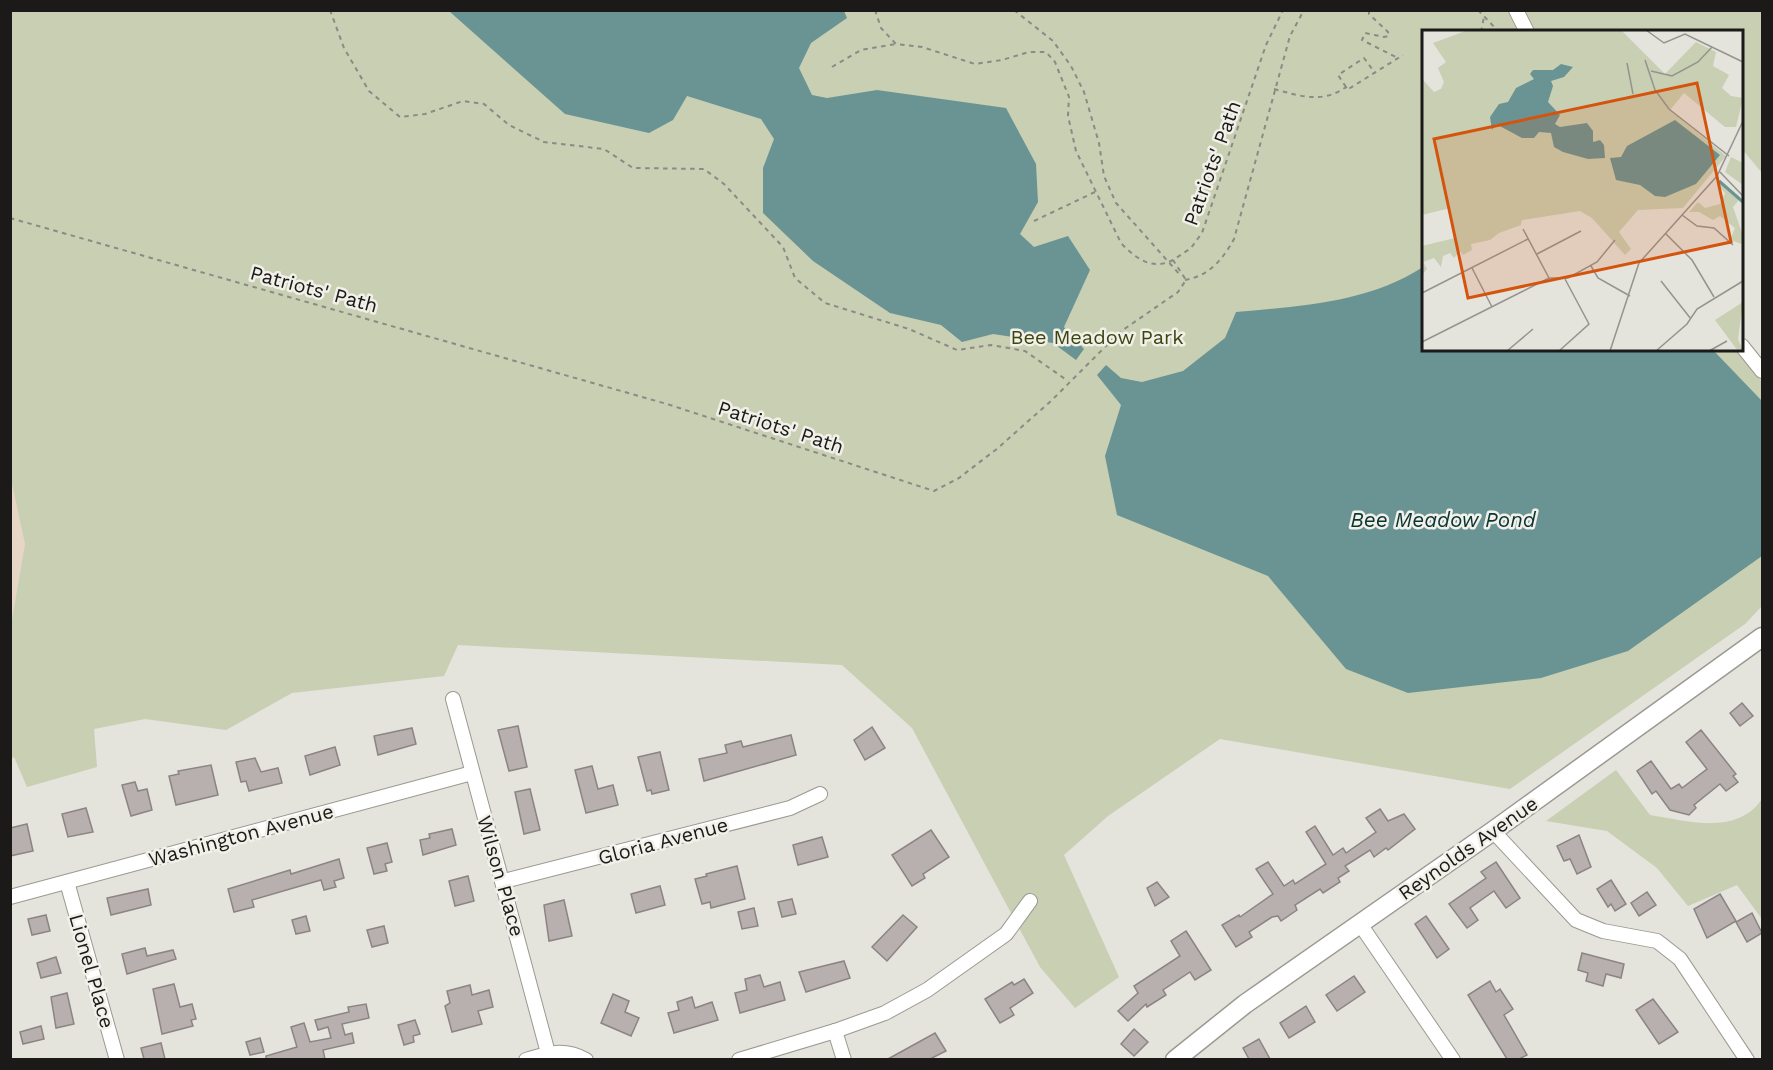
<svg xmlns="http://www.w3.org/2000/svg" width="1773" height="1070" font-family="'Work Sans',sans-serif">
	<style>
		.industrial { fill: #e7d5c5 }
		.green { fill: #c8cfb2 }
		.water { fill: #6a9393 }
		.building { fill: #b8afaf; stroke: #8c8484; stroke-width: 1.5 }
		.lines { fill: none; stroke-linecap: round; stroke-linejoin: round }
		.minor-casing { stroke: #9a9992; stroke-width: 16 }
		.tertiary-casing { stroke: #9a9992; stroke-width: 21 }
		.path { stroke: #8b8a85; stroke-width: 2; stroke-dasharray: 4.5 4.5; stroke-linecap: butt }
		.minor { stroke: #fff; stroke-width: 14 }
		.tertiary { stroke: #fff; stroke-width: 18 }
		.labels { text-anchor: middle; dominant-baseline: central; stroke-width: 5; stroke-linejoin: round; paint-order: stroke }
		.street-label { font-size: 20px; fill: #1b1a18; stroke: #f1f0e9 }
		.park-label { font-size: 20px; fill: #3d450f; stroke: #f1f0e9 }
		.water-label { font-size: 21px; font-style: italic; fill: #093434; stroke: #f1f0e9 }
		.inset-river { fill: none; stroke: #6a9393; stroke-width: 3 }
		.inset-road { fill: none; stroke: #94938e; stroke-width: 1.5 }
		.view { fill: #d4530d; fill-opacity: 0.15; stroke: #d4530d; stroke-width: 3 }
		.inset-edge { fill: none; stroke: #1b1a18; stroke-width: 3 }
	</style>
	<rect width="100%" height="100%" fill="#e4e3dc"/>
	<!-- industrial -->
	<path class="industrial" d="M11 474 25 544 11 625Z"/>
	<!-- green -->
	<g class="green">
		<path d="M11 11H1762V173L1742 149V32H1424V350H1735L1762 382V606L1745 624 1510 789 1220 739 1108 816 1064 855 1119 977 1075 1008 1040 967 912 728 842 665 458 645 444 676 292 693 226 730 145 719 94 729 97 767 27 787 14 757 11 759V625L25 544 10 474Z"/>
		<path d="M1616 770 1650 815C1687 821 1737 836 1762 799V919L1737 885 1688 906 1657 868 1607 831 1546 821Z"/>
	</g>
	<!-- water -->
	<g class="water">
		<path d="M449 11H844L847 18 811 43 799 68 812 95 827 98 877 90 1006 108 1036 164 1038 202 1020 234 1034 247 1068 236 1090 270 1064 327 1084 349 1076 360 1053 343 993 334 962 342 941 325 890 313 813 261 763 213V168L774 139 761 119 687 96 673 120 649 133 565 114Z"/>
		<path d="M1423 267 1424 350H1713L1762 401V556L1628 651 1541 678 1408 693 1346 669 1268 576 1117 515 1105 456 1121 405 1097 375 1106 365 1121 378 1142 382 1183 371 1225 338 1236 312C1301 306 1367 303 1423 267Z"/>
	</g>
	<!-- building -->
	<g class="building">
		<path d="M1742 703 1753 716 1740 726 1730 713Z"/>
		<path d="M518 726 527 767 509 771 498 730Z"/>
		<path d="M872 727 885 748 865 760 854 740Z"/>
		<path d="M412 728 416 744 378 755 374 736Z"/>
		<path d="M1701 730 1736 774 1733 776 1738 782 1726 791 1720 784 1694 805 1696 808 1689 815 1670 810 1656 791 1652 794 1637 771 1651 761 1671 789 1679 784 1682 788 1707 769 1686 742Z"/>
		<path d="M791 735 796 755 704 781 699 759 727 753 725 745 741 741 743 747Z"/>
		<path d="M335 747 340 765 310 775 305 756Z"/>
		<path d="M660 752 669 790 652 794 651 790 647 791 638 757Z"/>
		<path d="M255 758 261 772 278 768 282 783 249 791 246 781 241 782 236 762Z"/>
		<path d="M211 765 218 795 176 805 169 776 179 774 178 771Z"/>
		<path d="M592 766 598 789 613 785 618 805 586 813 575 770Z"/>
		<path d="M135 782 138 791 147 789 152 810 131 816 122 785Z"/>
		<path d="M530 789 540 830 524 834 515 792Z"/>
		<path d="M86 808 93 832 68 837 62 814Z"/>
		<path d="M1380 809 1388 821 1404 814 1415 829 1388 850 1386 848 1374 857 1370 850 1345 866 1349 871 1338 878 1340 882 1323 893 1320 889 1295 905 1297 910 1281 921 1278 916 1272 917 1249 932 1252 937 1236 947 1222 925 1239 915 1240 917 1273 894 1256 869 1268 862 1284 886 1293 880 1295 884 1326 864 1306 832 1315 826 1333 855 1343 848 1346 853 1376 832 1366 818Z"/>
		<path d="M27 824 33 851 10 856V828Z"/>
		<path d="M452 829 456 845 423 855 420 840 430 838 429 834Z"/>
		<path d="M931 830 949 857 923 874 925 878 912 886 892 855Z"/>
		<path d="M1579 835 1591 867 1577 874 1570 859 1564 861 1557 846Z"/>
		<path d="M822 837 828 857 798 865 793 845Z"/>
		<path d="M387 843 392 862 385 864 387 871 374 874 367 848Z"/>
		<path d="M339 859 344 878 334 881 336 887 324 890 321 880 252 900 254 907 234 912 228 889 290 870 291 874Z"/>
		<path d="M1496 862 1520 898 1506 908 1494 891 1470 908 1478 920 1467 928 1449 904 1486 878 1481 872Z"/>
		<path d="M737 866 745 899 711 908 710 902 702 904 695 879 707 876 706 874Z"/>
		<path d="M468 876 474 901 455 906 449 881Z"/>
		<path d="M1611 880 1626 904 1615 911 1611 904 1608 907 1597 889Z"/>
		<path d="M1157 882 1169 897 1155 906 1147 888Z"/>
		<path d="M660 886 665 905 636 913 631 894Z"/>
		<path d="M148 889 151 905 111 915 107 898Z"/>
		<path d="M1647 892 1656 905 1639 916 1631 903Z"/>
		<path d="M1720 894 1736 921 1707 938 1694 909Z"/>
		<path d="M792 899 796 914 782 917 778 902Z"/>
		<path d="M564 900 572 936 549 941 544 905Z"/>
		<path d="M754 908 758 926 742 929 738 912Z"/>
		<path d="M1752 913 1762 933 1747 942 1736 922Z"/>
		<path d="M46 915 50 931 32 935 28 919Z"/>
		<path d="M903 915 917 927 887 961 872 947Z"/>
		<path d="M306 916 310 931 296 934 292 920Z"/>
		<path d="M1426 916 1449 949 1437 958 1415 924Z"/>
		<path d="M384 926 388 943 372 947 367 930Z"/>
		<path d="M1186 931 1211 970 1195 980 1190 972 1163 990 1166 995 1147 1007 1146 1004 1128 1021 1118 1011 1138 993 1134 986 1180 956 1171 941Z"/>
		<path d="M145 948 147 956 173 950 176 959 127 974 122 954Z"/>
		<path d="M1582 953 1624 964 1621 978 1606 974 1603 986 1586 981 1588 973 1578 970Z"/>
		<path d="M56 957 61 973 41 978 37 963Z"/>
		<path d="M844 961 850 978 806 992 799 972Z"/>
		<path d="M760 975 764 987 780 982 785 1000 740 1013 735 993 747 990 745 979Z"/>
		<path d="M1354 976 1365 992 1337 1011 1326 995Z"/>
		<path d="M1024 979 1033 993 1010 1008 1014 1015 1000 1023 985 999 1012 982 1014 985Z"/>
		<path d="M1490 981 1496 992 1500 989 1513 1009 1504 1015 1527 1055 1519 1059H1507L1468 995Z"/>
		<path d="M174 984 180 1007 192 1004 196 1019 191 1020 193 1026 162 1034 153 989Z"/>
		<path d="M470 985 472 995 489 990 493 1007 478 1011 482 1024 452 1032 445 1006 450 1003 447 991Z"/>
		<path d="M67 993 74 1024 56 1028 51 997Z"/>
		<path d="M613 994 629 1001 625 1012 639 1018 631 1036 601 1023Z"/>
		<path d="M692 997 695 1008 712 1002 718 1020 674 1033 668 1013 679 1010 677 1002Z"/>
		<path d="M1653 999 1678 1032 1659 1044 1636 1010Z"/>
		<path d="M366 1004 369 1018 342 1024 345 1035 352 1033 354 1043 323 1050 325 1059H266V1056L297 1047 291 1027 304 1023 310 1042 331 1038 328 1027 318 1030 315 1020 349 1012 348 1007Z"/>
		<path d="M1306 1006 1315 1022 1289 1038 1280 1023Z"/>
		<path d="M415 1020 420 1034 413 1036 414 1042 404 1045 398 1025Z"/>
		<path d="M41 1026 44 1039 23 1044 20 1032Z"/>
		<path d="M1134 1029 1148 1042 1134 1056 1121 1044Z"/>
		<path d="M935 1033 946 1051 930 1059H888Z"/>
		<path d="M260 1038 264 1052 250 1055 246 1042Z"/>
		<path d="M1259 1039 1270 1059H1249L1243 1048Z"/>
		<path d="M161 1043 165 1059H144L141 1048Z"/>
	</g>
	<g class="lines">
		<defs>
			<g id="minor">
				<path d="M1516 10 1527 32"/>
				<path d="M1742 346 1762 371"/>
				<path d="M453 699 548 1053"/>
				<path d="M1493 831 1576 920 1603 931 1657 941 1680 959 1747 1060"/>
				<path d="M504 881 790 808 820 794"/>
				<path d="M67 882 117 1060"/>
				<path d="M10 897 472 773"/>
				<path d="M1360 924 1453 1060"/>
				<path d="M835 1031 844 1060"/>
				<path d="M526 1060C547 1053 565 1048 586 1060"/>
				<path d="M739 1060 835 1031 885 1013 927 990 1006 934 1030 901"/>
			</g>
			<path id="tertiary" d="M1175 1060 1245 1004 1493 831 1762 637"/>
		</defs>
		<!-- minor casing -->
		<use href="#minor" class="minor-casing"/>
		<!-- tertiary casing -->
		<use href="#tertiary" class="tertiary-casing"/>
		<!-- path -->
		<g class="path">
			<path d="M330 10 344 48 369 91 400 117 425 114 463 101 484 104 509 125 544 142 604 149 633 168 704 169 724 184 783 247 795 278 825 303 909 329 957 350 991 345 1025 351 1068 381"/>
			<path d="M875 10 881 28 896 44 922 47 975 64 1002 60 1029 52H1046L1055 62 1069 97 1068 116 1076 151 1121 243C1135 258 1152 271 1173 260"/>
			<path d="M1014 10 1053 41 1071 66 1084 92 1099 143 1104 176 1116 203 1181 276"/>
			<path d="M1290 10H1304"/>
			<path d="M1369 10V14L1388 32 1389 36 1384 37 1365 33 1362 40 1398 58"/>
			<path d="M1478 10 1499 32"/>
			<path d="M1481 32 1484 17"/>
			<path d="M832 67 861 50 896 44"/>
			<path d="M1346 87 1338 75 1364 58 1375 73"/>
			<path d="M1274 89C1300 96 1322 104 1346 87L1347 90 1403 55"/>
			<path d="M10 218 667 404 934 491 959 478 998 448 1052 400 1120 332 1178 292 1186 280 1173 260 1191 248 1202 233 1266 45 1283 10"/>
			<path d="M1034 221 1095 192"/>
			<path d="M1185 280C1209 276 1223 259 1234 239L1290 36 1304 10"/>
		</g>
		<!-- minor -->
		<use href="#minor" class="minor"/>
		<!-- tertiary -->
		<use href="#tertiary" class="tertiary"/>
	</g>
	<g class="labels">
		<!-- street labels -->
		<g class="street-label">
			<text transform="translate(1212 163) rotate(-70)">Patriots' Path</text>
			<text transform="translate(314 289) rotate(15)">Patriots' Path</text>
			<text transform="translate(781 427) rotate(18)">Patriots' Path</text>
			<text transform="translate(241 835) rotate(-15)">Washington Avenue</text>
			<text transform="translate(663 841) rotate(-15)">Gloria Avenue</text>
			<text transform="translate(1468 848) rotate(-35)">Reynolds Avenue</text>
			<text transform="translate(501 876) rotate(74)">Wilson Place</text>
			<text transform="translate(92 971) rotate(74)">Lionel Place</text>
		</g>
		<!-- park labels -->
		<g class="park-label">
			<text x="1097" y="337">Bee Meadow Park</text>
		</g>
		<!-- water labels -->
		<g class="water-label">
			<text x="1443" y="519">Bee Meadow Pond</text>
		</g>
	</g>
	<!-- overview -->
	<g transform="translate(1422 30)">
		<rect width="321" height="321" fill="#e4e3dc"/>
		<path d="M46 0H199L243 44 274 12 294 22 291 36 307 45 300 58 309 66 321 68 314 97H303L262 63 248 80 304 126 261 178 216 180 197 202 209 219 203 225 170 188 158 181 100 190 99 195 77 203 68 210 49 214 50 220 41 225 38 221 32 228 28 223 21 226 19 237 12 228 1 232 5 239 0 245V216L33 208 28 178 0 185V49L12 62 19 59 22 52 16 38 24 32 11 13ZM309 127 321 133V155L303 142ZM298 151 317 170 311 177 321 206 320 214 308 210 313 198 298 186 291 190 277 182H267L276 172 283 178 298 174 303 163 296 155ZM321 272 316 309 321 321H316L293 290Z" fill="#c8cfb2"/>
		<path d="M139 34 151 37 142 47 129 51 131 56 126 72 138 85 133 94 138 97 165 93 171 101V112L178 110 182 115 183 128 166 129 141 122 132 117 129 103 117 102 112 108H100L74 94 70 100 68 87 77 74 86 72 94 58 112 49 108 44 111 40H131ZM253 90 298 125 274 154 243 167 233 166 218 155 194 150 188 128 199 127 205 116Z" fill="#6a9393"/>
		<path class="inset-river" d="M297 151 321 172"/>
		<path class="inset-road" d="M224 0 242 13 263 4 321 32M223 30 233 60 247 79 307 126M205 33 211 64M229 41 250 46 276 32 290 17M298 142 321 166M260 185 275 196 292 198 311 215M101 199 127 248M243 203 270 230 292 267M115 224 159 201M169 236 176 248 208 266M50 238 70 277M239 251 269 289M0 263 106 209M0 312 127 248H146L175 232 193 210M85 321 111 299M137 321 167 294 143 249M188 321 217 233 295 146 321 91M234 321 265 294 275 279 321 251M287 321 305 311"/>
		<path class="view" d="M275 53 309 212 46 268 12 109Z"/>
		<rect width="321" height="321" class="inset-edge"/>
	</g>
	<!-- border -->
	<rect width="1773" height="1070" fill="none" stroke="#1b1a18" stroke-width="24"/>
</svg>
